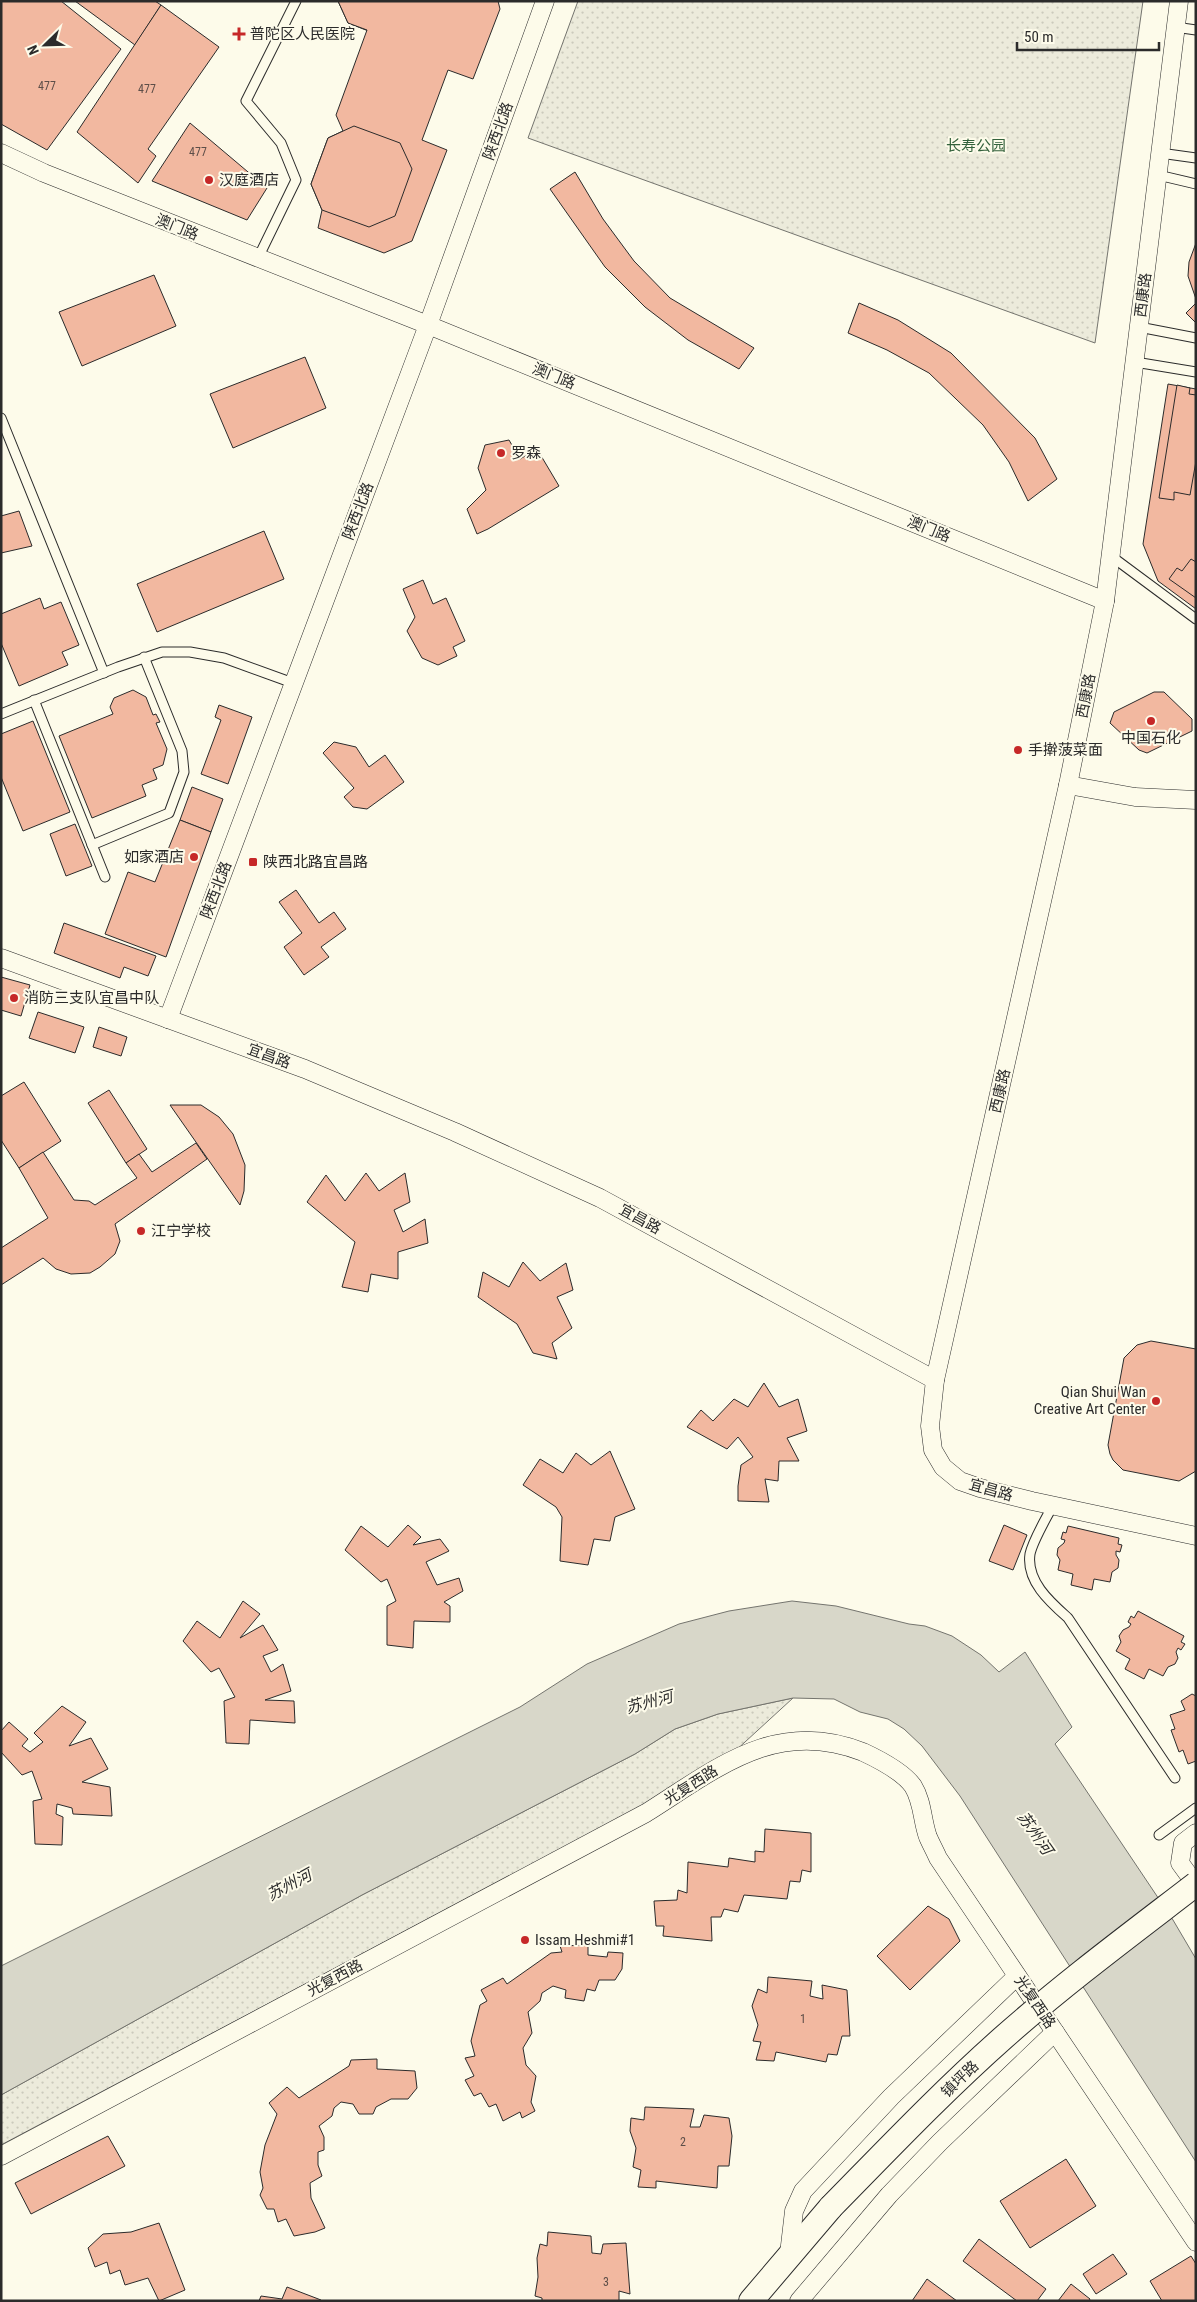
<svg xmlns="http://www.w3.org/2000/svg" width="1197" height="2302" font-family="'Roboto Condensed','Noto Sans SC',sans-serif">
	<style>
		.green { fill: url(#green-dots); stroke: #74746e }
		.water { fill: #d8d7c9; stroke: #74746e }
		.building { fill: #f2b8a0; stroke: #2b2b2b }
		.lines { fill: none; stroke-linecap: round; stroke-linejoin: round }
		.service-casing { stroke: #2b2b2b; stroke-width: 11 }
		.minor-casing { stroke: #2b2b2b; stroke-width: 19 }
		.secondary-casing { stroke: #2b2b2b; stroke-width: 26 }
		.service { stroke: #fdfbea; stroke-width: 9 }
		.minor { stroke: #fdfbea; stroke-width: 18 }
		.secondary { stroke: #fdfbea; stroke-width: 24 }
		.secondary-bridge-casing { stroke: #2b2b2b; stroke-width: 26; stroke-linecap: butt }
		.secondary-bridge { stroke: #fdfbea; stroke-width: 24 }
		.poi-dot { fill: #c62828; stroke: #fdfbea; stroke-width: 2 }
		.labels { text-anchor: middle; dominant-baseline: central; stroke-width: 4; stroke-linejoin: round; paint-order: stroke }
		.number-label { font-size: 12px; fill: #5d4e48 }
		.poi-label { font-size: 15px; fill: #2b2b2b; stroke: #fdfbea; text-anchor: start }
		.street-label { font-size: 15px; fill: #2b2b2b; stroke: #fdfbea }
		.park-label { font-size: 15px; fill: #34623c; stroke: #fdfbea }
		.water-label { font-size: 16px; font-style: italic; fill: #2b2b2b; stroke: #fdfbea }
	</style>
	<defs>
		<pattern id="green-dots" width="8" height="8" patternUnits="userSpaceOnUse" patternTransform="scale(1.25)"><rect width="8" height="8" fill="#ecebdb"/><path d="M2 2h.1M6 6h.1" fill="none" stroke="#cbcabc" stroke-width="1.8" stroke-linecap="round"/></pattern>
	</defs>
	<rect width="100%" height="100%" fill="#fdfbea"/>
	<!-- green -->
	<g class="green">
		<path d="M578 1H1143L1095 343 528 138Z"/>
		<path d="M793 1698 721 1764 1 2145V2095L362 1895 635 1754 675 1729 718 1714Z"/>
	</g>
	<!-- water -->
	<path class="water" d="M792 1601 836 1606 909 1624 925 1626 952 1636 981 1655 999 1672 1025 1652 1072 1727 1055 1744 1173 1920 1196 1959V2162L960 1796 922 1746 904 1729 888 1719 860 1712 834 1699 793 1698 718 1714 675 1729 635 1754 362 1895 1 2095V1966L520 1707 587 1664 679 1624 729 1611Z"/>
	<!-- building -->
	<g class="building">
		<path d="M1 1H61L121 49 47 150 1 124Z"/>
		<path d="M75 1H155L161 5 135 45Z"/>
		<path d="M338 1H430L420 29 394 41 348 23Z"/>
		<path d="M338 1H498L500 9 473 79 448 70 422 140 447 150 412 241 384 253 318 228 322 210 311 184 328 138 343 131 336 115 367 30 348 23Z"/>
		<path d="M161 5 219 47 148 149 156 156 138 183 77 132Z"/>
		<path d="M190 123 267 188 247 220 152 181Z"/>
		<path d="M354 126 400 143 412 169 395 216 369 227 322 210 311 184 328 138Z"/>
		<path d="M575 172 603 219 634 261 670 298 754 348 739 369 688 340 645 307 605 267 550 189Z"/>
		<path d="M1196 243V299L1188 276 1189 262Z"/>
		<path d="M154 275 176 326 82 366 59 312Z"/>
		<path d="M859 303 898 320 951 353 1035 438 1057 479 1028 501 1009 462 983 425 929 373 887 350 848 333Z"/>
		<path d="M1196 303V323L1186 313Z"/>
		<path d="M305 357 326 408 233 448 210 394Z"/>
		<path d="M1168 384 1196 389V609L1158 581 1143 544Z"/>
		<path d="M1177 385 1190 388 1189 394 1196 395V461L1190 495 1174 492V500L1159 498Z"/>
		<path d="M509 440 520 459 537 449 559 486 488 529 477 534 467 509 486 490 478 468 485 445Z"/>
		<path d="M19 511 32 546 1 553V516Z"/>
		<path d="M264 531 284 579 157 632 137 584Z"/>
		<path d="M1191 559 1196 562V598L1169 579 1177 568 1182 571Z"/>
		<path d="M423 580 433 604 446 598 465 641 453 647 457 656 438 665 422 658 407 631 415 617 403 589Z"/>
		<path d="M40 598 44 609 61 602 79 645 62 652 68 665 19 686 1 643V614Z"/>
		<path d="M133 690 146 697 153 715 156 714 160 722 156 723 167 749 163 765 153 769 157 779 142 785 146 796 92 818 59 736 113 714 110 707 114 698Z"/>
		<path d="M1154 692H1164L1192 719V731L1147 753 1139 750 1110 723 1114 712Z"/>
		<path d="M219 705 252 717 228 784 201 774 221 720 215 717Z"/>
		<path d="M33 721 70 812 23 831 1 777V734Z"/>
		<path d="M334 742 356 747 369 767 385 755 404 782 367 809 353 807 344 797 354 788 323 753Z"/>
		<path d="M192 787 223 799 211 832 180 820Z"/>
		<path d="M180 820 211 832 166 957 105 934 128 872 155 882Z"/>
		<path d="M75 824 92 866 66 876 50 834Z"/>
		<path d="M296 890 319 923 334 912 346 929 321 947 329 957 304 975 284 947 302 933 279 902Z"/>
		<path d="M64 923 156 956 148 976 124 967 120 978 54 953Z"/>
		<path d="M1 977 30 985 21 1016 1 1010Z"/>
		<path d="M38 1012 84 1027 75 1053 29 1038Z"/>
		<path d="M99 1027 127 1037 121 1056 93 1047Z"/>
		<path d="M24 1082 61 1141 19 1168 1 1140V1096Z"/>
		<path d="M109 1090 147 1149 126 1163 88 1103Z"/>
		<path d="M170 1105H201L219 1117 233 1134 245 1165 244 1191 240 1205Z"/>
		<path d="M196 1143 207 1159 115 1224 120 1241 115 1254 100 1267 90 1273 71 1274 56 1269 43 1258 1 1285V1248L48 1218 19 1168 43 1152 74 1200 89 1201 95 1205 137 1178 126 1163 139 1154 152 1172Z"/>
		<path d="M366 1173 379 1191 405 1173 410 1202 394 1210 403 1232 425 1219 428 1243 398 1252V1279L371 1274 368 1292 342 1287 355 1242 307 1202 326 1175 345 1201Z"/>
		<path d="M523 1262 540 1281 566 1263 573 1290 557 1297 572 1328 552 1343 557 1359 533 1353 517 1324 478 1297 483 1272 509 1287Z"/>
		<path d="M1151 1341 1196 1349V1471L1179 1481 1123 1470 1113 1460 1110 1454 1108 1445 1124 1358 1137 1345Z"/>
		<path d="M764 1383 779 1407 798 1399 807 1431 787 1438 799 1461H779L778 1481 765 1479 769 1502 738 1501V1486L741 1465 753 1457 738 1437 727 1449 687 1427 701 1410 713 1421 734 1399 748 1407Z"/>
		<path d="M610 1451 635 1509 615 1517 610 1541 594 1539 588 1565 560 1561 562 1517 556 1507 523 1485 540 1459 563 1473 576 1453 591 1465Z"/>
		<path d="M408 1525 421 1537 413 1545 440 1539 449 1551 426 1562 437 1585 459 1578 463 1591 444 1602 450 1606V1622L414 1621 413 1648 387 1645V1606L396 1601 387 1579 381 1582 345 1550 361 1526 388 1547Z"/>
		<path d="M1004 1525 1027 1535 1013 1570 989 1561Z"/>
		<path d="M1068 1526 1119 1538 1118 1544 1122 1545 1120 1552 1116 1551V1555L1119 1560 1118 1568 1112 1572 1110 1582 1094 1579 1092 1590 1071 1585 1073 1574 1058 1570 1060 1560 1057 1555 1058 1548 1064 1543 1065 1540 1061 1539 1063 1532 1066 1533Z"/>
		<path d="M243 1601 260 1614 240 1638 263 1625 278 1650 263 1656 271 1672 283 1664 291 1691 265 1700 294 1701 295 1723 250 1720 249 1744 226 1743 224 1701 235 1697 219 1668 211 1672 183 1641 197 1621 220 1638Z"/>
		<path d="M1138 1611 1184 1636 1181 1642 1185 1644 1181 1650 1178 1648 1176 1652 1178 1658 1175 1664 1168 1667 1163 1676 1149 1669 1144 1679 1125 1669 1130 1659 1116 1651 1121 1642 1119 1636 1123 1630 1129 1627 1131 1624 1128 1622 1131 1616 1134 1618Z"/>
		<path d="M1192 1694 1196 1696V1761L1188 1764 1183 1750 1179 1752 1171 1730 1175 1729 1170 1715 1185 1710 1181 1701Z"/>
		<path d="M62 1706 86 1722 69 1746 91 1738 108 1769 82 1782 110 1787 112 1816 73 1814 72 1808 57 1804 56 1814 63 1817 62 1845 35 1844 33 1801 42 1799 32 1771 22 1775 1 1752V1731L9 1722 28 1739 22 1746 30 1752 43 1742 34 1733Z"/>
		<path d="M765 1829 811 1833V1872L802 1870 800 1882 790 1881 787 1899 744 1895 738 1912 724 1909 721 1917H711L712 1941 663 1936 664 1926H656L654 1901 677 1900 678 1890 687 1893 688 1862 728 1867 729 1858 755 1862V1851L764 1852Z"/>
		<path d="M928 1906 949 1919 960 1941 910 1990 877 1956Z"/>
		<path d="M588 1945V1955L607 1957 608 1952 623 1953 622 1969 615 1980H599L595 1991 587 1989 584 2001 565 1998 566 1990 553 1986 542 1993 540 2001 528 2012 532 2033 523 2048 526 2065 536 2076 531 2102 535 2111 522 2118 520 2112 503 2121 496 2104 489 2107 481 2093 474 2096 465 2080 474 2076 465 2058 475 2056 471 2041 480 2005 487 2001 481 1990 503 1978 507 1984 551 1953 562 1952 560 1946Z"/>
		<path d="M768 1977 812 1981 810 1996 823 1999 822 1985 847 1990 850 2036H842L837 2055 828 2054 826 2062 776 2052 774 2061 756 2060 761 2042 753 2041 758 2025 752 2006 758 1989 767 1993Z"/>
		<path d="M377 2059V2069L415 2071 417 2088 408 2099H391L376 2107 373 2114H359L353 2104 341 2102 334 2108 332 2116 319 2126 324 2137V2150L318 2152V2165L322 2176 310 2183 311 2198 325 2228 315 2232 294 2236 286 2219 278 2222 274 2209H267L260 2195 263 2188 260 2172 265 2145 277 2114 269 2103 287 2087 299 2098 349 2066 351 2060Z"/>
		<path d="M645 2107 694 2109 690 2127H700L704 2115 729 2118 732 2136 729 2166H718L717 2188 656 2181V2188L638 2187 641 2170 633 2167 636 2148 630 2131 631 2118 644 2120Z"/>
		<path d="M108 2136 125 2166 31 2214 15 2183Z"/>
		<path d="M1066 2159 1096 2206 1030 2248 1000 2201Z"/>
		<path d="M159 2223 185 2290 159 2301 148 2278 125 2285 120 2270 110 2274 107 2262 95 2267 88 2248 103 2234 131 2232Z"/>
		<path d="M548 2232 591 2236 592 2253 601 2254 603 2244 626 2243 630 2294 619 2291V2301H542V2298L535 2296 538 2277 537 2258 540 2244 547 2246Z"/>
		<path d="M979 2239 1046 2289 1037 2301H1017L963 2261Z"/>
		<path d="M1113 2254 1127 2274 1096 2294 1083 2274Z"/>
		<path d="M1191 2256 1196 2264V2301H1162L1150 2281Z"/>
		<path d="M927 2279 957 2301H912Z"/>
		<path d="M1071 2284 1090 2299 1089 2301H1058Z"/>
		<path d="M287 2287 321 2300 322 2301H259L261 2296 282 2299Z"/>
	</g>
	<g class="lines">
		<defs>
			<g id="service">
				<path d="M1175 27 1196 30"/>
				<path d="M1160 153 1196 158"/>
				<path d="M1158 175 1196 184"/>
				<path d="M258 258 296 180 281 143 246 101 296 1"/>
				<path d="M1139 327 1196 338"/>
				<path d="M1135 362 1196 372"/>
				<path d="M1 418 104 673"/>
				<path d="M1111 556 1196 619"/>
				<path d="M34 700 105 877"/>
				<path d="M1 714 118 667 162 652H190L224 658 293 683"/>
				<path d="M92 845 169 813 184 772 182 751 144 657"/>
				<path d="M1053 1505C1046 1519 1033 1540 1030 1554 1026 1581 1050 1602 1068 1618L1175 1778"/>
				<path d="M1159 1835 1196 1808"/>
			</g>
			<g id="minor">
				<path d="M1179 1 1105 601 1068 785 935 1380 930 1426 933 1450 943 1467 960 1481 980 1488 1032 1501 1196 1536"/>
				<path d="M1 153 44 173 428 325 1105 601"/>
				<path d="M1068 785 1135 797 1196 800"/>
				<path d="M1 958 305 1069 455 1132 600 1198 935 1380"/>
				<path d="M168 1019 428 325 545 1"/>
				<path d="M1196 1833 1183 1843 1180 1863 1196 1885"/>
				<path d="M1 2156 646 1813C716 1769 776 1717 863 1752 878 1759 903 1772 913 1786 923 1802 922 1821 928 1837 931 1844 935 1851 938 1858L1196 2242"/>
				<path d="M789 2254 794 2211 803 2191 891 2097 1017 1976"/>
				<path d="M799 2301 889 2195 940 2142 1055 2032"/>
			</g>
			<path id="secondary" d="M751 2301 831 2207"/>
		</defs>
		<!-- service casing -->
		<use href="#service" class="service-casing"/>
		<!-- minor casing -->
		<use href="#minor" class="minor-casing"/>
		<!-- secondary casing -->
		<use href="#secondary" class="secondary-casing"/>
		<!-- service -->
		<use href="#service" class="service"/>
		<!-- minor -->
		<use href="#minor" class="minor"/>
		<!-- secondary -->
		<use href="#secondary" class="secondary"/>
		<defs>
			<path id="secondary-bridge" d="M831 2207C887 2150 943 2091 1004 2037 1065 1983 1131 1934 1196 1884"/>
		</defs>
		<!-- secondary-bridge casing -->
		<use href="#secondary-bridge" class="secondary-bridge-casing"/>
		<!-- secondary-bridge -->
		<use href="#secondary-bridge" class="secondary-bridge"/>
	</g>
	<!-- markers -->
	<g class="poi-dot">
		<path d="M236.5 26.5h5v5h5v5h-5v5h-5v-5h-5v-5h5z"/>
		<circle cx="209" cy="180" r="5"/>
		<circle cx="501" cy="453" r="5"/>
		<circle cx="1151" cy="721" r="5"/>
		<circle cx="1018" cy="750" r="5"/>
		<circle cx="194" cy="857" r="5"/>
		<rect x="248" y="857" width="10" height="10" rx="2.5"/>
		<circle cx="14" cy="998" r="5"/>
		<circle cx="141" cy="1231" r="5"/>
		<circle cx="1156" cy="1401" r="5"/>
		<circle cx="525" cy="1940" r="5"/>
	</g>
	<g class="labels">
		<!-- number labels -->
		<g class="number-label">
			<text x="47" y="86">477</text>
			<text x="147" y="89">477</text>
			<text x="198" y="152">477</text>
			<text x="803" y="2019">1</text>
			<text x="683" y="2142">2</text>
			<text x="606" y="2282">3</text>
		</g>
		<!-- poi labels -->
		<g class="poi-label">
			<text x="250" y="34">普陀区人民医院</text>
			<text x="219" y="180">汉庭酒店</text>
			<text x="511" y="453">罗森</text>
			<text x="1151" y="738" text-anchor="middle">中国石化</text>
			<text x="1028" y="750">手擀菠菜面</text>
			<text x="184" y="857" text-anchor="end">如家酒店</text>
			<text x="263" y="862">陕西北路宜昌路</text>
			<text x="24" y="998">消防三支队宜昌中队</text>
			<text x="151" y="1231">江宁学校</text>
			<text x="1146" y="1392" text-anchor="end">Qian Shui Wan<tspan x="1146" dy="17">Creative Art Center</tspan></text>
			<text x="535" y="1940">Issam Heshmi#1</text>
		</g>
		<!-- street labels -->
		<g class="street-label">
			<text transform="translate(498 131) rotate(-70)">陕西北路</text>
			<text transform="translate(177 227) rotate(22)">澳门路</text>
			<text transform="translate(1143 295) rotate(-83)">西康路</text>
			<text transform="translate(554 376) rotate(22)">澳门路</text>
			<text transform="translate(358 511) rotate(-69)">陕西北路</text>
			<text transform="translate(929 529) rotate(22)">澳门路</text>
			<text transform="translate(1086 696) rotate(-79)">西康路</text>
			<text transform="translate(216 890) rotate(-69)">陕西北路</text>
			<text transform="translate(269 1056) rotate(20)">宜昌路</text>
			<text transform="translate(1000 1091) rotate(-77)">西康路</text>
			<text transform="translate(640 1219) rotate(29)">宜昌路</text>
			<text transform="translate(991 1490) rotate(16)">宜昌路</text>
			<text transform="translate(691 1785) rotate(-32)">光复西路</text>
			<text transform="translate(335 1978) rotate(-28)">光复西路</text>
			<text transform="translate(1035 2002) rotate(56)">光复西路</text>
			<text transform="translate(960 2079) rotate(-44)">镇坪路</text>
		</g>
		<!-- park labels -->
		<g class="park-label">
			<text x="976" y="146">长寿公园</text>
		</g>
		<!-- water labels -->
		<g class="water-label">
			<text transform="translate(649 1702) rotate(-15)">苏州河</text>
			<text transform="translate(1035 1833) rotate(55)">苏州河</text>
			<text transform="translate(289 1885) rotate(-28)">苏州河</text>
		</g>
	</g>
	<!-- border -->
	<rect width="1197" height="2302" fill="none" stroke="#2b2b2b" stroke-width="5"/>
	<!-- north arrow -->
	<g transform="translate(45 45) rotate(247)" stroke="#fdfbea" stroke-width="4" paint-order="stroke">
	<path d="M0-4L9 19L0 12L-9 19Z" fill="#2b2b2b"/>
	<text y="-8" font-size="14" font-weight="bold" text-anchor="middle" fill="#2b2b2b">N</text>
	</g>
	<!-- scale -->
	<path d="M1017 42v8h142v-8" fill="none" stroke="#2b2b2b" stroke-width="2.5"/>
	<text x="1024" y="42" font-size="15" fill="#2b2b2b" stroke="#fdfbea" stroke-width="4" paint-order="stroke">50 m</text>
</svg>
